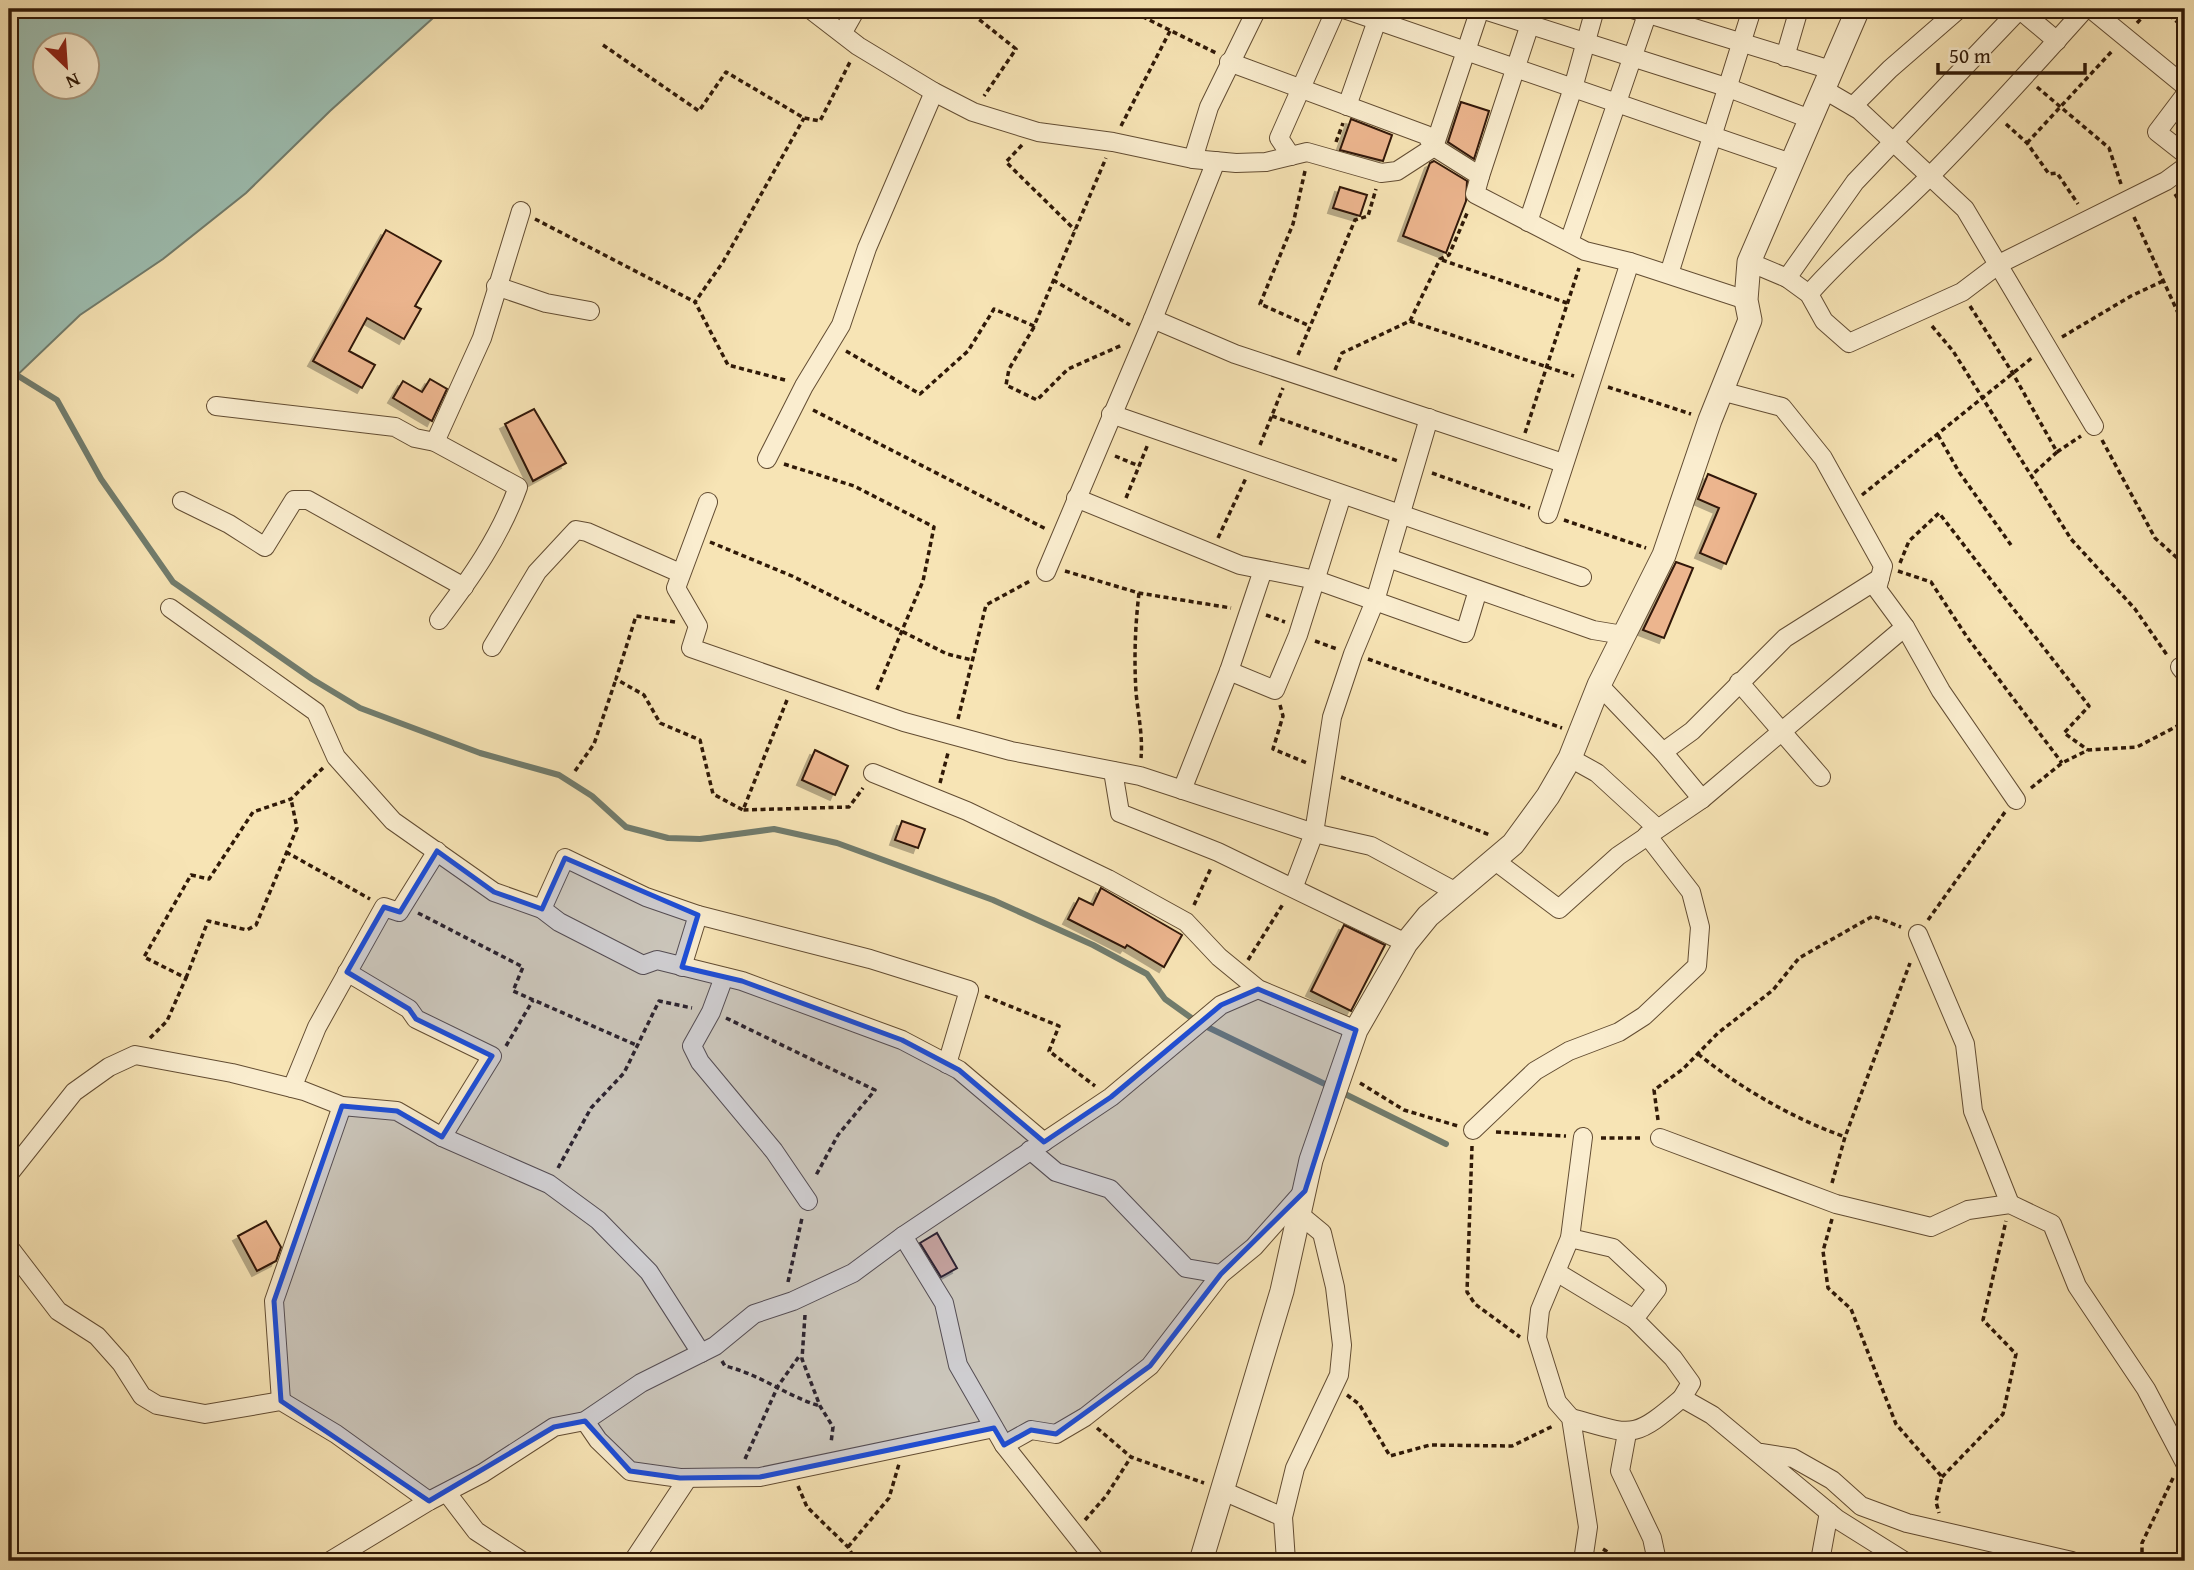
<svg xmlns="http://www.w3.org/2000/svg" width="2194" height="1570" font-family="'Gentium Book Plus',serif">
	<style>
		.water { fill: #9dbeb1; stroke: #717c6d; stroke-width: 2; fill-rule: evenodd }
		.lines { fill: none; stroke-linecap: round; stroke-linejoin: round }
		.stream { stroke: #717c6d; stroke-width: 6 }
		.building { fill: #ecb58e; stroke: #301907; stroke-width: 2; filter: url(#shadow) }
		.minor-casing { stroke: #624c32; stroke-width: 20 }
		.tertiary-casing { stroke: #624c32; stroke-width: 25 }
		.path { stroke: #301907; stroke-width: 3.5; stroke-dasharray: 5 3.5; stroke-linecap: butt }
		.minor { stroke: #faedcf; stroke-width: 18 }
		.tertiary { stroke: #faedcf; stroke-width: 23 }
		.marked { fill: #1d4ed8; fill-opacity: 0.2; stroke: #1d4ed8; stroke-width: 5; stroke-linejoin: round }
	</style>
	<defs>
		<filter id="shadow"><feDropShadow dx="-5" dy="5" stdDeviation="0" flood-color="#0004"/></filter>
	</defs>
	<rect width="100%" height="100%" fill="#f7e4b5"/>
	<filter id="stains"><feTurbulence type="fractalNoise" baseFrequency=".00286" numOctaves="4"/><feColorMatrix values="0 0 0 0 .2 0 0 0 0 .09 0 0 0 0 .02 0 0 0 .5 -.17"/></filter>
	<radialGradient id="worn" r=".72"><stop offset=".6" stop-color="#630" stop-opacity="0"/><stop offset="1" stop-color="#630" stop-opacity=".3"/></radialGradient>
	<!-- water -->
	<path class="water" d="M9 9H443L330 111 246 193 163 259 80 315 9 383ZM46 46H88V88H46Z"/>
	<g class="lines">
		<!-- stream -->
		<g class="stream">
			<path d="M15 374 57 400 101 479 173 582 312 679 360 708 480 753 559 775 592 796 626 827 668 838 700 839 774 829 837 843 993 900 1093 945 1147 974 1165 999 1197 1022 1331 1087"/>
			<path d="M1341 1092 1446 1144"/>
		</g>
	</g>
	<!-- building -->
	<g class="building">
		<path d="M1461 102 1489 111 1474 159 1448 142Z"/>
		<path d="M1351 119 1392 135 1383 161 1340 150Z"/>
		<path d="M1434 161 1467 181 1466 201 1446 253 1403 236 1430 163Z"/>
		<path d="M1340 187 1367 195 1360 216 1333 208Z"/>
		<path d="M386 230 441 261 415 306 421 309 404 339 367 318 349 351 375 365 362 388 313 361Z"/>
		<path d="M430 379 447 389 432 421 393 398 403 381 422 392Z"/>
		<path d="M534 409 566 463 533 481 505 424Z"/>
		<path d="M1708 474 1756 494 1726 564 1700 553 1719 508 1698 499Z"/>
		<path d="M1676 562 1693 568 1664 638 1643 630Z"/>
		<path d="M815 750 848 766 835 795 802 780Z"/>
		<path d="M902 821 925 829 918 848 895 840Z"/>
		<path d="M1101 888 1182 935 1164 967 1127 945 1125 948 1068 919 1079 898 1093 905Z"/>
		<path d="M1344 925 1385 945 1351 1011 1311 991Z"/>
		<path d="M266 1221 281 1247 276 1261 257 1271 238 1236Z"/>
		<path d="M937 1233 957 1268 941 1277 920 1243Z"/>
	</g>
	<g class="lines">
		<defs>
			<g id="minor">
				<path d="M810 9 858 46 934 92 973 112 1038 132 1113 142 1193 159 1236 163 1266 162 1307 152 1381 173 1397 171 1434 147 1480 9"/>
				<path d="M1344 9 1791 163"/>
				<path d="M1481 9 1726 87 1810 119"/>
				<path d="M1632 9 1831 70"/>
				<path d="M2019 9 2057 41"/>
				<path d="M2091 9 2185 86"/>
				<path d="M843 32 856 9"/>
				<path d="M1785 57 1799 9"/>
				<path d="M1229 62 1426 135 1434 147 1480 176 1475 194 1585 251 1630 262 1746 300"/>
				<path d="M1823 89 1859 110 1965 209 2094 426"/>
				<path d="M2185 95 2157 132 2185 154"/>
				<path d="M1347 106 1381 9"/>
				<path d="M1853 106 1890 69 1959 9"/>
				<path d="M1291 156 1279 138 1336 9"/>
				<path d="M1193 159 1209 107 1257 9"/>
				<path d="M1480 176 1535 9"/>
				<path d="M1528 222 1573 88 1595 9"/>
				<path d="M1569 242 1649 9"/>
				<path d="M1749 262 1787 278 1809 294 1824 321 1849 343 1962 292 1999 264 2166 181 2185 167"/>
				<path d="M1669 274 1752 9"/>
				<path d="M1787 278 1855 182 2020 9"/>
				<path d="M496 286 546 303 590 311"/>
				<path d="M1809 294C1846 251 1891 216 1932 174 1984 121 2035 65 2085 9"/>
				<path d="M1153 319 1235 354 1563 463"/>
				<path d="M1721 391 1782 407 1823 458 1883 566 1877 589 1905 627 1941 691 2016 800"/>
				<path d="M216 406 395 427 415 438 435 442 518 487C500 537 471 578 439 620"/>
				<path d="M1111 414 1582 577"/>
				<path d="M435 442 482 338 521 211"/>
				<path d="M767 459 804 386 841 325 867 248 934 92"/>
				<path d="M1076 498 1240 565 1316 580 1465 633 1478 590"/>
				<path d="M182 501 229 524 265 547 294 500H308L464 587"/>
				<path d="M708 502 676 588 698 626 691 648 904 722 1011 751 1140 776 1314 833 1371 846 1458 893"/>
				<path d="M1548 514 1630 262"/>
				<path d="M1388 558 1593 630 1623 635"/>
				<path d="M1046 572 1153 319 1216 161"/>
				<path d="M170 608 316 712 336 757 393 821 494 892 542 909 559 922 643 965 657 960 742 981 902 1040 959 1070 1044 1142"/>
				<path d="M492 647 537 572 576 530 587 532 680 573"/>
				<path d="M2180 667 2185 673"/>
				<path d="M1229 671 1275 690 1298 635 1342 495"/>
				<path d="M1739 682 1821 777"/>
				<path d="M1599 685 1663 752 1702 799"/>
				<path d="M1663 752 1692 731 1785 638 1880 578"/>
				<path d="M1570 758 1597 773 1657 828"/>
				<path d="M1113 771 1120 813 1218 852 1406 943"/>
				<path d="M873 773 967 811 1108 879 1186 922 1219 957 1258 989 1356 1030"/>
				<path d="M1182 790 1229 671 1263 570"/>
				<path d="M1494 860 1559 909 1618 856 1702 799 1905 627"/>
				<path d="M1294 886 1314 833 1332 717 1353 654 1375 601 1429 418"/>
				<path d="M542 909 565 858 646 897 698 915 870 959 969 990 947 1064"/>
				<path d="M1918 934 1965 1044 1973 1111 2010 1204"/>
				<path d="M682 967 698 915"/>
				<path d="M347 972 409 1009 416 1019 492 1056 442 1137"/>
				<path d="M724 977 711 1012 692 1046 700 1062 774 1151 808 1201"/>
				<path d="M292 1088 317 1027 384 907 399 912 437 851"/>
				<path d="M1473 1130 1535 1071 1569 1051 1619 1032 1644 1016 1697 966 1700 927 1691 892 1647 835"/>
				<path d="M1660 1138 1836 1204 1931 1227 1968 1210 2010 1204 2052 1224 2077 1286 2146 1389 2185 1463"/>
				<path d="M1030 1150 1056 1172 1110 1189 1186 1268 1221 1274 1254 1247 1302 1193"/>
				<path d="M9 1174 74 1092 109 1067 135 1055 232 1073 304 1091 342 1106 397 1111 442 1137 549 1184 598 1220 649 1272 701 1353"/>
				<path d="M903 1236 944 1303 958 1365 1004 1445 1096 1561"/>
				<path d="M1570 1238 1613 1248 1657 1289 1634 1319 1673 1358 1691 1383 1682 1398"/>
				<path d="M9 1247 58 1311 97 1336 121 1363 142 1396 157 1405 205 1414 281 1401 336 1434 429 1501"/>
				<path d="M1558 1273 1634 1319"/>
				<path d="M281 1401 274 1301 342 1106"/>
				<path d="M1571 1418C1633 1435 1632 1441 1682 1398L1712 1415 1837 1519 1904 1561"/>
				<path d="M585 1421 598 1440 630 1471 680 1478 760 1477 994 1428"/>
				<path d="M1627 1433 1620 1471 1652 1538 1657 1561"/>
				<path d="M1004 1445 1031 1430 1056 1434 1085 1417 1150 1366 1221 1274"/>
				<path d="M1761 1453 1793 1458 1832 1480 1861 1506 1907 1523 2072 1561"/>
				<path d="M1223 1491 1283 1517"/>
				<path d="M447 1493 476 1531 522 1561"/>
				<path d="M330 1561 429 1501 483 1473 554 1427 585 1421 641 1383 715 1346 754 1314 793 1301 853 1273 903 1236 1111 1097 1221 1005 1258 989"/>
				<path d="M633 1561 688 1478"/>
				<path d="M1286 1561 1283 1517 1295 1468 1339 1375 1342 1345 1335 1287 1322 1233 1299 1214"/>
				<path d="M1583 1561 1588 1527 1571 1418 1557 1402 1537 1338 1540 1310 1570 1238 1583 1137"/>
				<path d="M1820 1561 1829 1512"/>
			</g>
			<path id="tertiary" d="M1201 1561 1282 1291 1311 1160 1356 1030 1406 943 1428 916 1513 844 1548 796 1570 758 1599 685 1664 555 1710 420 1750 320 1746 300 1749 262 1858 9"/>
		</defs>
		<!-- minor casing -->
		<use href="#minor" class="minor-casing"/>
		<!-- tertiary casing -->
		<use href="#tertiary" class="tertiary-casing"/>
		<!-- path -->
		<g class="path">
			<path d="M966 9 1016 49 984 96"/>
			<path d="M1127 9 1216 53"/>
			<path d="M2163 9 2185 29"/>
			<path d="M2137 23 2150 9"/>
			<path d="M603 45 699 111 726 72 804 118 820 121 850 62"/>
			<path d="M2037 87 2109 148 2121 184"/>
			<path d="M2006 124 2027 143 2049 174 2057 173 2078 204"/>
			<path d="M1121 126 1170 31"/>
			<path d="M1336 142 1343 123"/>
			<path d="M2027 143 2113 50"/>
			<path d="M1022 145 1006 162 1075 230"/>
			<path d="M1305 171 1293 224 1260 304 1310 326"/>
			<path d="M2175 194 2185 209"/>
			<path d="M2134 217 2185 328"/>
			<path d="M535 219 695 302"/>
			<path d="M1442 260 1567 303"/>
			<path d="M1053 280 1130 325"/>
			<path d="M1970 306 2012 372 2057 452 2033 474"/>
			<path d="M1410 321 1574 376"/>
			<path d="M1932 326 1953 351 2071 539 2135 609 2167 655"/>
			<path d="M1034 327 1009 369 1006 385 1037 400 1068 369 1122 345"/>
			<path d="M2062 337 2131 296 2163 281"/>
			<path d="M846 351 920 394 968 351 994 309 1034 326 1106 158"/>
			<path d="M1298 355 1355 220 1368 216 1376 189"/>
			<path d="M1335 370 1342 353 1410 321 1440 259 1449 255 1468 211"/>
			<path d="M785 380 728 365 695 302 723 262 804 118"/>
			<path d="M1608 387 1691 414"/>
			<path d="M813 410 1046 529"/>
			<path d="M1272 416 1398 461"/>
			<path d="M1525 433 1579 268"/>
			<path d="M1938 435 1959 472 2011 545"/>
			<path d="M2102 440 2155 538 2185 565"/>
			<path d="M1260 445 1283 388"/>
			<path d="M2057 452 2081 436"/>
			<path d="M1115 456 1139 466"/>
			<path d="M784 464 854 486 934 527 923 581 876 692"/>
			<path d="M1432 473 1530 508"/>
			<path d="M1862 495 2033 357"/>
			<path d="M1126 498 1148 444"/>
			<path d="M1564 520 1646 548"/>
			<path d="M1218 538 1246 478"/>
			<path d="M710 542 792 576 947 654 972 660"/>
			<path d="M1900 563 1909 541 1939 513 2089 706 2064 733 2088 750"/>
			<path d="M1065 571 1139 593 1231 608"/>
			<path d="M1898 571 1931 582 1967 637 2062 763"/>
			<path d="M1139 593C1135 627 1134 659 1136 692 1138 715 1143 735 1141 758"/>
			<path d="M1266 615 1285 622"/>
			<path d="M675 622 636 616 616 679 644 695 660 723 700 740 713 794 743 810"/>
			<path d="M1315 641 1337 649"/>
			<path d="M1368 659 1562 728"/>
			<path d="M787 700 743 810 849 807 863 788"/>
			<path d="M1280 705 1283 716 1273 749 1307 763"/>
			<path d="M958 719 986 605 1030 581"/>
			<path d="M575 771 594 744 616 679"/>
			<path d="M1341 777 1490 835"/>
			<path d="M940 783 948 753"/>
			<path d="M2031 788 2062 763 2088 750 2137 747 2185 722"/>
			<path d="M286 852 370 899"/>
			<path d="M1194 905 1211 868"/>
			<path d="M418 913 523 967 513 991 636 1045"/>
			<path d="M1928 920 2005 812"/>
			<path d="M1248 960 1283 904"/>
			<path d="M186 978 208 921 247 930 256 925 297 828 291 799"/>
			<path d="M985 996 1059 1026 1049 1051 1095 1086"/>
			<path d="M726 1018 875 1090 838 1135 815 1177"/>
			<path d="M150 1038 167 1021 186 978 144 957 191 875 209 879 253 812 291 799 323 768"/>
			<path d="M506 1046 533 1000"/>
			<path d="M1698 1054C1742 1089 1792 1118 1845 1137"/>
			<path d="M1360 1083 1404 1110 1458 1126"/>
			<path d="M1658 1120 1654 1090 1683 1069 1718 1033 1773 990 1799 958 1873 916 1901 927"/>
			<path d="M1496 1132 1566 1136"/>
			<path d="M1601 1138H1643"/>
			<path d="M1472 1146 1467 1292 1475 1304 1520 1337"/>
			<path d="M558 1168 591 1108 624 1073 659 1001 692 1008"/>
			<path d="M1832 1183 1845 1137 1910 963"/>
			<path d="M1832 1219 1823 1251 1828 1288 1851 1309 1896 1424 1942 1477 1936 1502 1939 1513"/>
			<path d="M788 1282 802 1218"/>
			<path d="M805 1315 802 1359 820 1406 833 1427 831 1443"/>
			<path d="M722 1361 725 1366C760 1374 786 1396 820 1406"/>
			<path d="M1347 1395 1359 1404 1390 1456 1430 1445 1512 1446 1553 1426"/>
			<path d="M1097 1428 1131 1457 1204 1483"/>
			<path d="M745 1459 778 1386 800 1355"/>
			<path d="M1942 1477 2003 1414 2016 1354 1983 1320 2006 1221"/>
			<path d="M798 1486 807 1507 848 1547 856 1561"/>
			<path d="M1085 1520 1106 1496 1131 1457"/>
			<path d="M848 1547 889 1498 899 1464"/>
			<path d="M1603 1549 1622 1561"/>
			<path d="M2142 1561V1543L2174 1476"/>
		</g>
		<!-- minor -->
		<use href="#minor" class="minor"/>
		<!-- tertiary -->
		<use href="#tertiary" class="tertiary"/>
	</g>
	<!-- marked area -->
	<path class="marked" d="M437 851 494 892 542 909 565 858 698 915 682 967 742 981 902 1040 959 1070 1044 1142 1111 1097 1221 1005 1258 989 1356 1030 1305 1191 1221 1274 1150 1366 1056 1434 1031 1430 1004 1445 994 1428 760 1477 680 1478 630 1471 585 1421 554 1427 429 1501 281 1401 274 1301 342 1106 397 1111 442 1137 492 1056 416 1019 409 1009 347 972 384 907 400 912Z"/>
	<!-- margin -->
	<rect width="2194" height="1570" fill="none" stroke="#f7e4b5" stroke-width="35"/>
	<rect x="10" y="10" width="2173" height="1549" fill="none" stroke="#301907" stroke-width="3.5"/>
	<rect x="18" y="18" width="2159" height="1535" fill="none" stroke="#301907" stroke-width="2"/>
	<!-- north arrow -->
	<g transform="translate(66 66) rotate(155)"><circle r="33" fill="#faedcf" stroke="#a9987f" stroke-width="2"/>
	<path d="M0-5L12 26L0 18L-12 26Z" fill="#8f2418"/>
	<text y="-10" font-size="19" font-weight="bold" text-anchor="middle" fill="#301907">N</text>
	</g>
	<!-- scale -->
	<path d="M1938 63v10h147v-10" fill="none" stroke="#301907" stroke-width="3.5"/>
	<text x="1949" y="63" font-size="21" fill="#301907" stroke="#faedcf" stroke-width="5" paint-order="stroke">50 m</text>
	<rect width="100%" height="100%" filter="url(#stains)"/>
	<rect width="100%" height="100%" fill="url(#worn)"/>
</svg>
